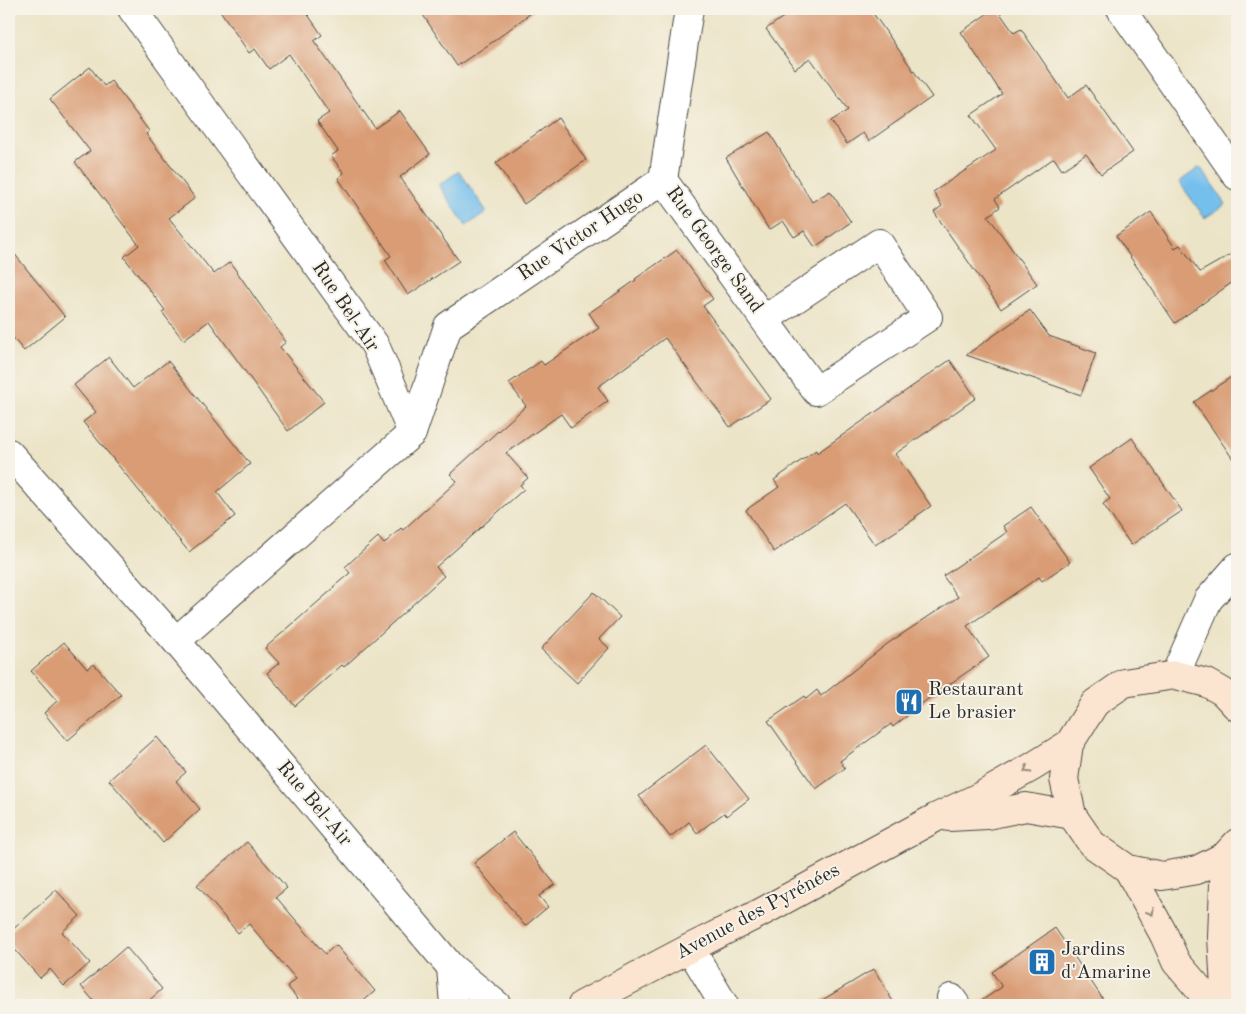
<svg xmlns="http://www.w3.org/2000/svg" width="1246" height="1014" font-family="'Old Standard TT',serif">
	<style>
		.water { fill: #74bfed; stroke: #50758c }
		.building { fill: #d99c74 }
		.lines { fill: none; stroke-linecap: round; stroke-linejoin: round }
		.street-casing { stroke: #484742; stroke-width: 30 }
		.secondary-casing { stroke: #484742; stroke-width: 30 }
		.street { stroke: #fff; stroke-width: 28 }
		.secondary { stroke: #fce5d0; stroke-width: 28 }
		.oneway { stroke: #94887e }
		.labels { text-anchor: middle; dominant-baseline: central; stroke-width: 4; stroke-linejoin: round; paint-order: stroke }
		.street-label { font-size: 20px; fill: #2b2b2b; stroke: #f7f3e8 }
		.poi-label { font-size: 20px; fill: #2b2b2b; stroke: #f7f3e8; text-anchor: start }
	</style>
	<rect width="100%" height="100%" fill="#f7f3e8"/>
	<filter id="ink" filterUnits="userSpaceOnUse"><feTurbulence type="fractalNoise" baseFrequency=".02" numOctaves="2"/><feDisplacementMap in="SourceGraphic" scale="10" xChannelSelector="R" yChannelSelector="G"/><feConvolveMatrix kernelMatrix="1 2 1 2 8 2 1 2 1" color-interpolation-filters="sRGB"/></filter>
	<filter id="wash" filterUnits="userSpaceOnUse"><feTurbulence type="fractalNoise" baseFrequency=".0096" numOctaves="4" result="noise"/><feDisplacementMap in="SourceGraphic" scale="20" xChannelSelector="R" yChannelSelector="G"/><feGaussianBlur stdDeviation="1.12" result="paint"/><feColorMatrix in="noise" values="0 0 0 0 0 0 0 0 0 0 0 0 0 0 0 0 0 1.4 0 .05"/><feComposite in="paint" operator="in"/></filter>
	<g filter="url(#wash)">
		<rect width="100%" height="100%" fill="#ece4c7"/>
		<!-- water -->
		<g class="water">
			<path d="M1200 167 1226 204 1205 218 1179 182Z"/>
			<path d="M459 171 487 212 466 226 439 185Z"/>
		</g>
		<g id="blocks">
			<!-- building -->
			<g class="building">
				<path d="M219 9H304L322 35 314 41 375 128 400 111 430 154 400 177 459 261 408 295 385 260 391 256 338 178 344 173 331 156 338 151 317 121 329 113 289 54 269 69 255 49 249 53Z"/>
				<path d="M419 9H536L494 41 457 66Z"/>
				<path d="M795 9H870L932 97 869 141 863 133 847 144 831 121 848 110 810 58 795 69 766 29Z"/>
				<path d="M994 9H997L1014 33 1021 29 1068 98 1086 85 1133 152 1101 174 1086 154 1062 170 1054 158 995 199 1000 207 988 216 1037 284 1001 309 934 212 942 206 933 192 996 150 971 115 1002 94 961 32Z"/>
				<path d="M90 67 104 86 111 81 149 131 146 134 195 198 169 218 214 274 230 262 286 342 280 347 324 402 288 431 209 321 183 340 162 312 165 310 124 257 139 245 75 162 90 151 50 99Z"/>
				<path d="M558 118 586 160 524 204 496 163Z"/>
				<path d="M769 132 812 202 830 191 851 222 815 247 804 231 794 237 783 221 769 230 726 158Z"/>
				<path d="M1151 212 1175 248 1180 245 1200 272 1237 251V279L1175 323 1116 236Z"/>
				<path d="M9 247 65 317 24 351 9 333Z"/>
				<path d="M677 250 713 299 703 306 771 399 730 427 665 338 598 387 608 401 571 428 561 414 506 453 528 478 520 485 524 489 436 567 444 576 344 667 342 665 295 706 267 673 279 663 265 648 334 588 333 587 350 573 345 567 378 537 384 544 401 528 403 530 457 481 450 474 526 406 509 383 541 361 544 365 599 328 589 313 636 280 635 279Z"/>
				<path d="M1030 310 1049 336 1096 353 1081 395 966 355Z"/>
				<path d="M109 357 133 388 168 361 250 464 217 492 235 516 189 552 83 422 96 412 74 385Z"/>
				<path d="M950 360 976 398 895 454 931 506 915 517 916 518 875 545 845 503 774 552 746 510 779 487 774 480 816 450 817 453Z"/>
				<path d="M1237 373V465L1194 402Z"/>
				<path d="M1132 438 1182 511 1131 545 1103 504 1110 499 1089 468Z"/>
				<path d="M1031 507 1070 562 1042 581 1039 577 967 626 989 657 929 698 893 727 891 724 840 761 845 768 816 789 768 721 804 696 806 699 817 690 821 696 887 644 958 597 943 576 1007 532 1003 526Z"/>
				<path d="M594 592 620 617 599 639 609 648 577 683 541 649Z"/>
				<path d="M64 642 87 669 94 664 121 695 67 741 44 713 57 701 31 671Z"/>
				<path d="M157 737 186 772 176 781 200 809 163 843 109 780Z"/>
				<path d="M706 745 749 799 727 816 724 813 697 833 689 822 670 837 639 796Z"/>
				<path d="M513 832 555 884 539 896 548 907 525 926 474 863Z"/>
				<path d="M247 842 287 888 276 897 325 954 336 945 375 991 359 1005H303L287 986 296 979 249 924 238 933 197 885Z"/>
				<path d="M56 890 80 916 62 932 90 963 64 986 50 969 40 978 9 943V933Z"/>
				<path d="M1055 928 1107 1005H975L1002 987 992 972Z"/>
				<path d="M126 947 162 989 144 1005H97L81 986Z"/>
				<path d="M874 969 895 1005H814Z"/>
			</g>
		</g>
	</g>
	<g filter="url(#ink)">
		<use href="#blocks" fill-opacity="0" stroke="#484742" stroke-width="1"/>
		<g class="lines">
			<defs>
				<g id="street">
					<path d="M132 9 375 345 412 433 176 641"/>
					<path d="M1121 9 1237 176"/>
					<path d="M663 180 816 391 928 317 879 243 765 319"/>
					<path d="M412 433 448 326 663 180 689 9"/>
					<path d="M9 453 176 641 451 967 497 1005"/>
					<path d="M1175 675 1208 600 1237 567"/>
					<path d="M690 948 724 1005"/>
					<path d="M451 967 454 1005"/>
					<path d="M951 998 956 1005"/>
				</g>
				<g id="secondary">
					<path d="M1237 707 1223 692 1207 683 1175 675 1124 683 1095 703 1069 744 1064 779 1072 815 1092 844 1128 869 1162 876 1197 870 1225 856 1237 843"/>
					<path d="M949 817 987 815 1026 807 1072 815"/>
					<path d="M1225 856 1222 937 1226 1005"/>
					<path d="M1128 869 1164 935 1176 962 1213 1005"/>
					<path d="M582 1005 690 948 760 913 935 818 981 796 1032 767 1069 744"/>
				</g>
			</defs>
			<!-- street casing -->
			<use href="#street" class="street-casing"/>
			<!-- secondary casing -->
			<use href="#secondary" class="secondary-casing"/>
			<!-- street -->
			<use href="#street" class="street"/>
			<!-- secondary -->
			<use href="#secondary" class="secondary"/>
		</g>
		<!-- one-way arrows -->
		<defs><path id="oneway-chevron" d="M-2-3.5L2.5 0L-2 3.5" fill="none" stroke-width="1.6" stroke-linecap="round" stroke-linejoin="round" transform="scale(1.25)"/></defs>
		<g class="oneway">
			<use href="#oneway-chevron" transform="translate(1027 770) rotate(150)"/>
			<use href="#oneway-chevron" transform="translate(1151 912) rotate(61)"/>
		</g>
	</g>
	<!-- icons -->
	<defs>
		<symbol id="restaurant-square" viewBox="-11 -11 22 22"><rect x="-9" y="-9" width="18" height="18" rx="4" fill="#1f6fb2" stroke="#f7f3e8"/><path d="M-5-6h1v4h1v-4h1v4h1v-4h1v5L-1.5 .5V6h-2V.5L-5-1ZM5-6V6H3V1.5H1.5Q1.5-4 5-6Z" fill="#fff"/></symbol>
		<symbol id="building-square" viewBox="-11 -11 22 22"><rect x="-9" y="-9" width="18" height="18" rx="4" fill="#1f6fb2" stroke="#f7f3e8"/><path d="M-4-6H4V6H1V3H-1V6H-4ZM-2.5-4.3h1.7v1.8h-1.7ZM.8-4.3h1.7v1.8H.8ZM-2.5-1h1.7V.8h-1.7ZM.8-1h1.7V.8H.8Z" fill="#fff"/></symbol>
	</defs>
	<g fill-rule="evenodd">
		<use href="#restaurant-square" x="893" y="686" width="32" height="32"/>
		<use href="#building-square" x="1026" y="946" width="32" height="32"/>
	</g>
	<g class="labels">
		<!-- street labels -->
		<g class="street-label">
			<text transform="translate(581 236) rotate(-34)">Rue Victor Hugo</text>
			<text transform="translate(714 250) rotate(54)">Rue George Sand</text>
			<text transform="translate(345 307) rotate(56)">Rue Bel-Air</text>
			<text transform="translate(314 804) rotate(50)">Rue Bel-Air</text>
			<text transform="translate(758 912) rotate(-28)">Avenue des Pyrénées</text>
		</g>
		<!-- poi labels -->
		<g class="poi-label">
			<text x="928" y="690">Restaurant<tspan x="928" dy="23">Le brasier</tspan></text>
			<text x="1061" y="950">Jardins<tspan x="1061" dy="23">d'Amarine</tspan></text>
		</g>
	</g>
	<!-- margin -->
	<rect width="1246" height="1014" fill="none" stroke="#f7f3e8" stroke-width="30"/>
</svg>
